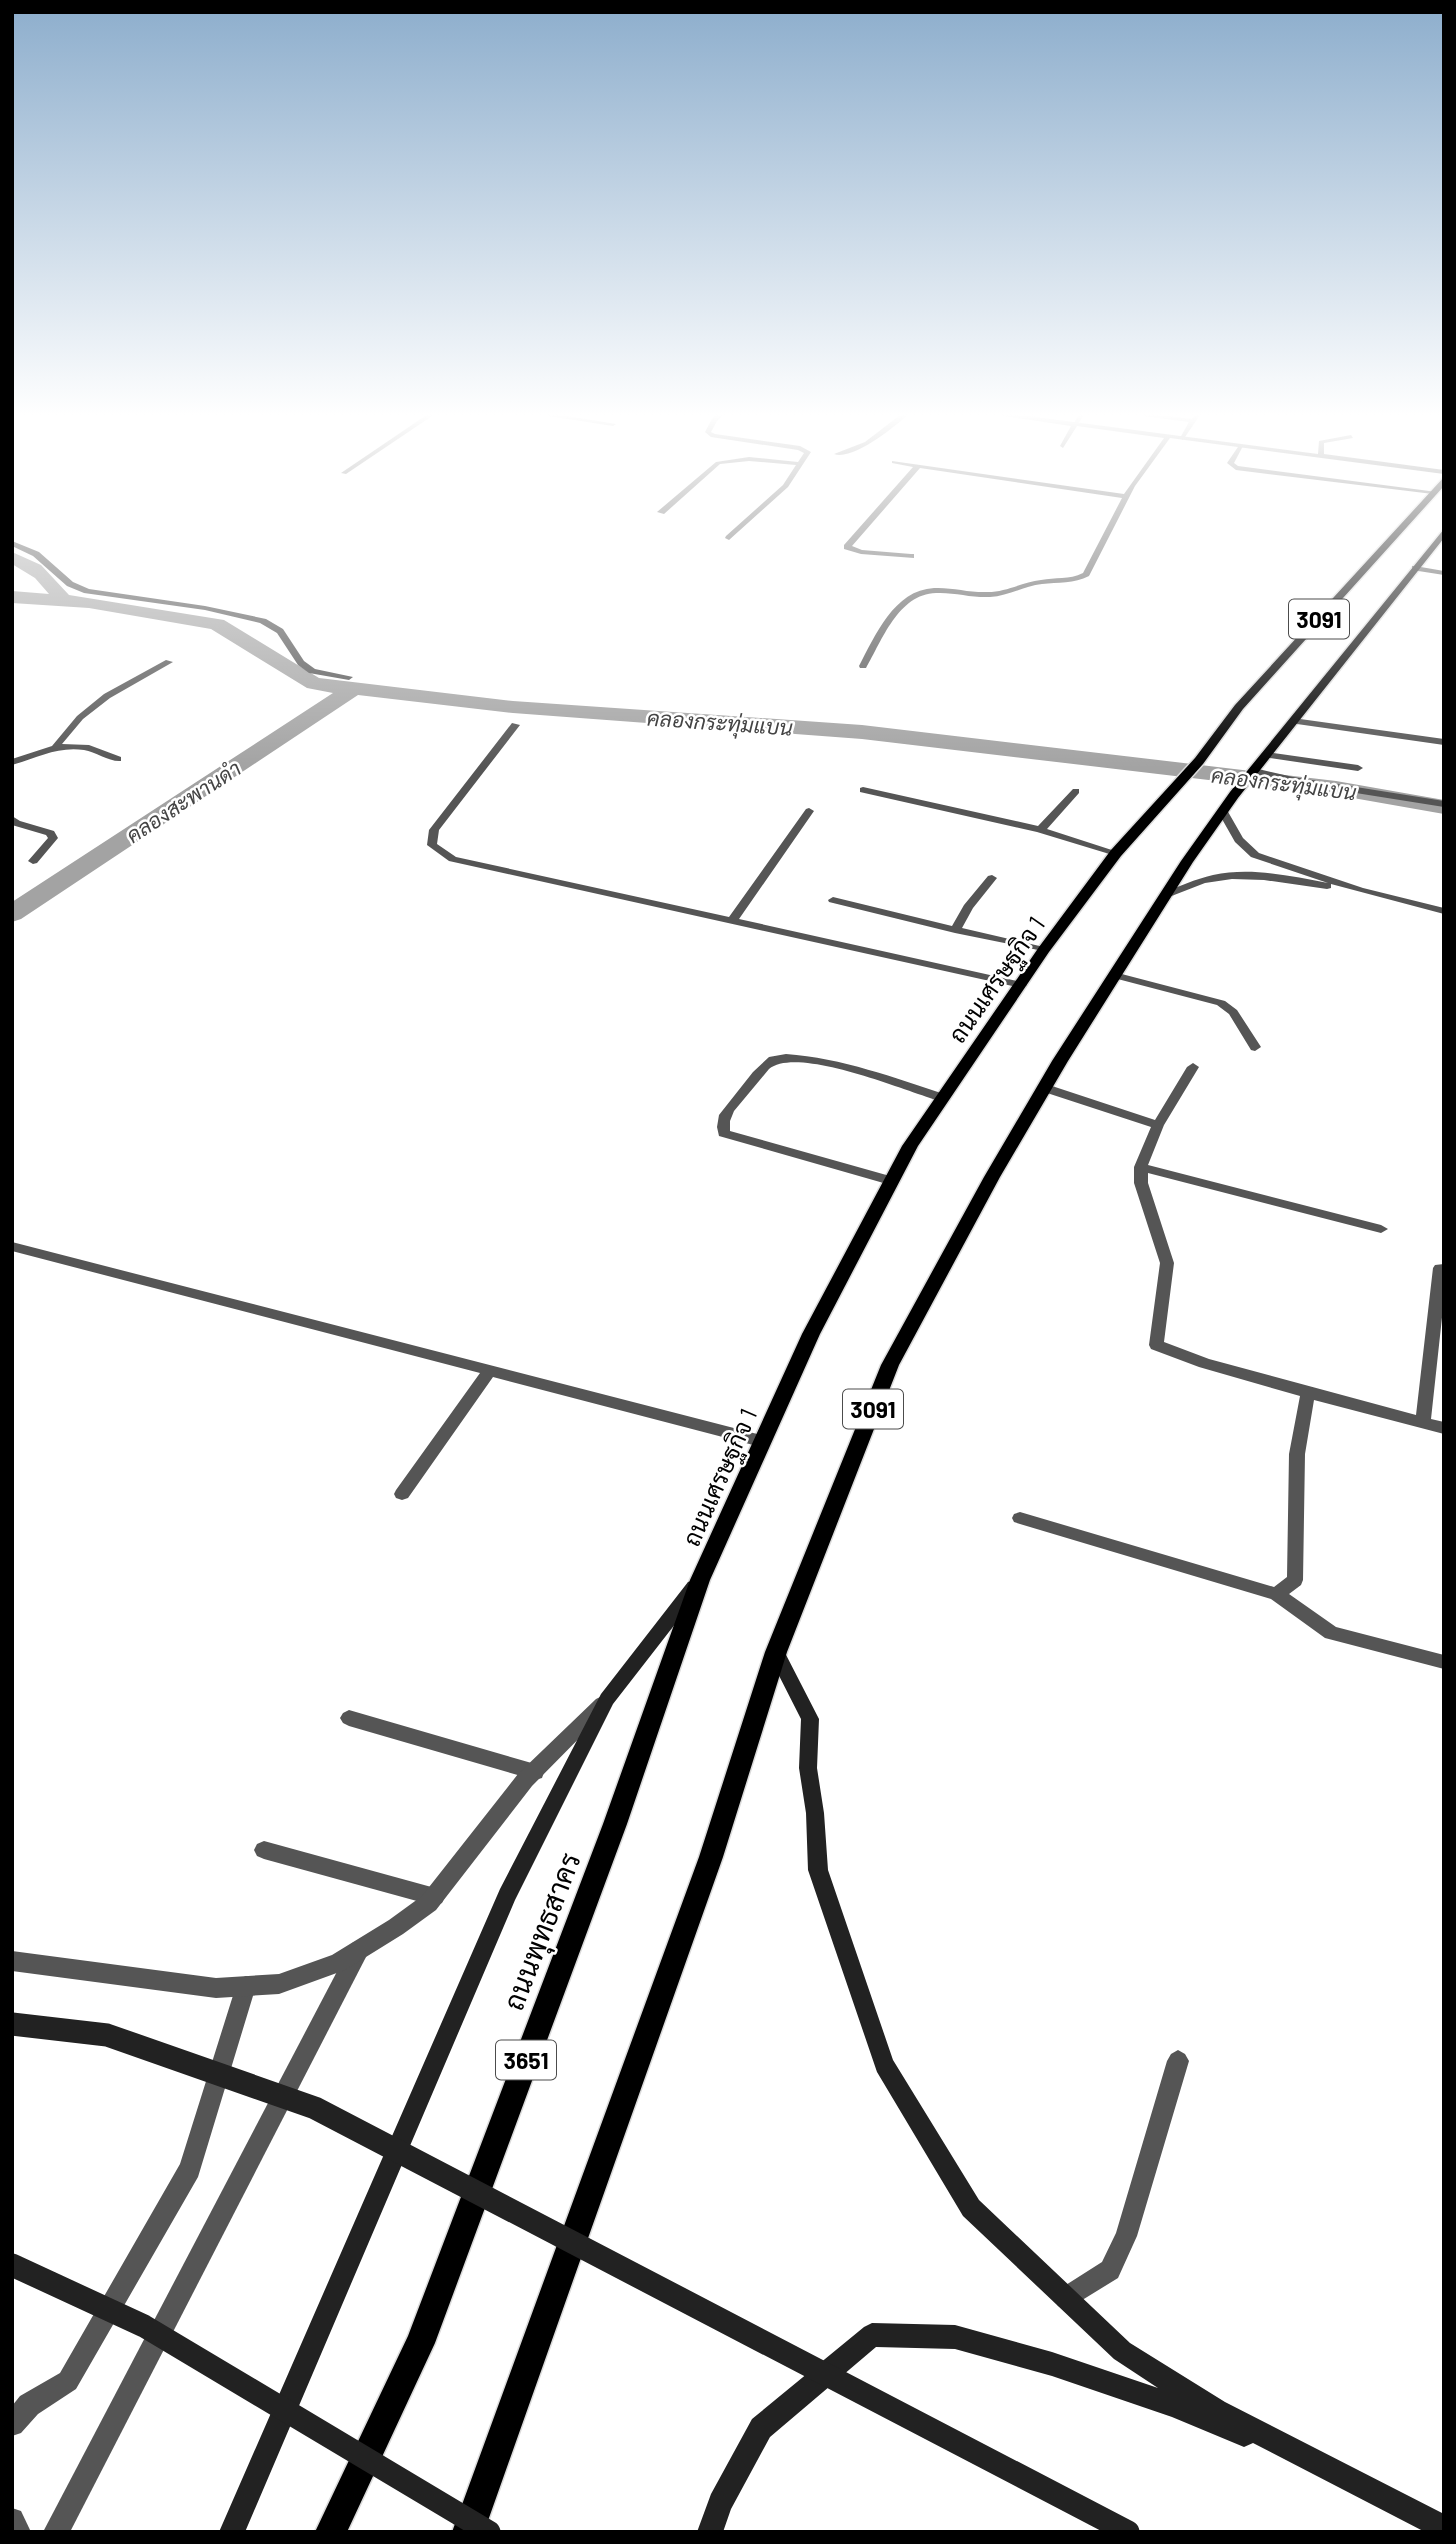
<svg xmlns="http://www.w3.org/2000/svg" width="1456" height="2544" font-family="Barlow,Sarabun,sans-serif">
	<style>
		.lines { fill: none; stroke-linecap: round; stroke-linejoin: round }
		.canal { fill: #a3a3a3; fill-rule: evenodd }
		.primary-casing { stroke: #dbdbdb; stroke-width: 3 }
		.service { fill: #555; fill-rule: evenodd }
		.minor { fill: #555; fill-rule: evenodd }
		.tertiary { fill: #555; fill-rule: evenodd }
		.secondary { fill: #222; fill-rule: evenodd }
		.primary { fill: #000; fill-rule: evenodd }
		.secondary-bridge { stroke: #222; stroke-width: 23 }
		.labels { text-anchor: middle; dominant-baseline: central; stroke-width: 5; stroke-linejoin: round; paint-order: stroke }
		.far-water-label { font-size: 21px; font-style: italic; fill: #444; stroke: #fff }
		.shield { fill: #fff; stroke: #4c4c4c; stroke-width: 2 }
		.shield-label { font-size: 23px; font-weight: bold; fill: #000 }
		.street-label { font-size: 24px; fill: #000; stroke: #fff }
		.near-street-label { font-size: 28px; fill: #000; stroke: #fff }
	</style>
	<rect width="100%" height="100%" fill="#fff"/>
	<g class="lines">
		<!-- canal -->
		<path class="canal" d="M12 552 41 565 69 595 224 620 319 678 513 701 862 725 1336 781 1444 800V814L1336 795 862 739 513 713 358 695 21 919 12 922V902L333 693 307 688 211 629 89 608 12 603V591L49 594 35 578 12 564Z"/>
		<defs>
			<g id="primary">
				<path d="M1444 477V486L1243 709 1203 764 1121 856 1049 952 918 1146 820 1334 710 1580 627 1824 435 2343 347 2532H315L408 2336 603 1824 690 1580 802 1334 902 1146 1039 947 1111 850 1195 758 1235 705Z"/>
				<path d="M1444 529V538L1238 798 1193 862 1068 1061 1000 1177 899 1365 787 1652 723 1857 484 2532H452L699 1857 765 1652 881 1365 984 1177 1052 1061 1181 861 1230 792Z"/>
			</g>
		</defs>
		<!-- primary casing -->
		<use href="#primary" class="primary-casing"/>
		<!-- service -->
		<g class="service">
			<path d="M1080 412H1086L1077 425H1073Z"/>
			<path d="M1114 412H1134L1192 419 1196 412H1202L1183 440 1180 438 1189 422Z"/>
			<path d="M1240 444 1243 446 1234 463 1238 466 1437 492 1433 494 1236 470 1227 463Z"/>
			<path d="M1415 566 1444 571V575L1412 570V566Z"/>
			<path d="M1293 718 1444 739V745L1290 723V719Z"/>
			<path d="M1254 768 1293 777 1444 801V807L1293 783 1251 773V769Z"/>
			<path d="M863 787 1038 826 1073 789H1079V793L1047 829 1121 853 1116 856 1037 832 860 792V788Z"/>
			<path d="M992 875 997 878 973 908 962 928 1048 948V952L955 933 829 902 828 900 833 897 952 926 964 905 988 876Z"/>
			<path d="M786 1054C842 1058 895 1078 947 1095L949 1098 947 1101 943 1102C907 1092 798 1045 769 1069L734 1111 730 1121V1131L897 1178 899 1181 897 1184H887L719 1136 717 1127 719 1115 753 1072 769 1057Z"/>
			<path d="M1193 1063 1199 1067 1164 1125 1148 1165 1381 1225 1388 1229 1381 1233 1148 1173V1183L1174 1263 1164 1342 1209 1359 1416 1415 1433 1268 1435 1265 1444 1264V1299L1431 1419 1444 1422V1434L1314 1400 1305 1454 1303 1580 1301 1585 1289 1594 1336 1627 1444 1655V1669L1325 1638 1271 1599 1020 1524 1014 1522 1012 1518 1014 1514 1020 1512 1274 1587 1287 1577 1289 1454 1300 1396 1199 1367 1151 1349 1149 1345 1160 1263 1134 1183V1167L1151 1127 1041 1091 1039 1088 1045 1084 1049 1085 1155 1120 1187 1067Z"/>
			<path d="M12 1242 761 1435 766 1437 769 1441 766 1445 761 1447 493 1377 408 1498 402 1500 396 1498 394 1494 396 1490 480 1373 12 1251Z"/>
			<path d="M264 1841 435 1888 442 1891 445 1897 442 1903 435 1906 264 1859 257 1856 254 1850 257 1844Z"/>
			<path d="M359 1940 366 1943 369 1950 366 1957 70 2532H43L352 1943Z"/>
			<path d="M246 1976 253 1979 256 1986 198 2177 76 2389 38 2414 21 2433 12 2436V2406L20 2396 60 2373 180 2164 236 1986 239 1979Z"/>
			<path d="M12 2508 21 2511 31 2532H12Z"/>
		</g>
		<!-- minor -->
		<g class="minor">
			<path d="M431 412H438L346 474 341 473Z"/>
			<path d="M523 412H541L616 424 613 426Z"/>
			<path d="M719 412H726L717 421 711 432 715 434 800 446 811 452 788 487 729 540 725 538 726 536 783 485 796 465 749 461 720 464 664 514 657 512 716 462 749 457 798 462 804 453 798 450 711 437 705 432 712 419Z"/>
			<path d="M904 412H911C896 426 853 461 834 454L865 442Z"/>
			<path d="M978 412H997L1318 454 1319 441 1351 435 1353 438 1324 443V454L1444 470V474L1170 438 1135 486 1089 576C1074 584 1058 582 1042 584 1024 586 1008 596 990 597 972 598 954 592 936 593 898 594 882 641 866 668H860L859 666C875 636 894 590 934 588 952 587 970 593 988 592 1006 592 1023 582 1041 580 1055 577 1069 580 1083 573L1122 498 920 468 852 546 862 550 911 554H914V558L861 554 844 549V545L913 467 892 463V461L1124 494 1164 438 1077 426 1063 448 1060 446 1071 426Z"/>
			<path d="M12 541 39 552 73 582 89 589 205 606 266 619 283 629 304 661 315 669 353 677 349 680 309 673 298 665 277 633 260 623 205 610 84 593 67 586 33 556 12 546Z"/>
			<path d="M166 660 173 662 110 698 83 719 62 744 89 745 121 757V761C109 762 96 752 84 750 58 746 36 758 12 765V759L52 746 77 716 104 694Z"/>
			<path d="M512 723 520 725 439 830 437 844 456 857 729 917 806 809 809 808 814 811 739 919 1021 982 1027 985 1021 988 449 861 427 845 429 830Z"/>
			<path d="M1266 752 1358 765 1363 768 1358 771 1263 757 1261 755Z"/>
			<path d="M12 816 20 821 54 831 58 838 37 863 33 864 28 861 48 838 46 835 12 825Z"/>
			<path d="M1114 972 1225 1001 1237 1010 1261 1047 1255 1051 1251 1050 1229 1014 1217 1005 1110 977 1108 975Z"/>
			<path d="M349 1710 535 1764 542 1766 544 1772 542 1778 535 1780 349 1726 343 1723 340 1718 343 1713Z"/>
			<path d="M1178 2050 1185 2054 1189 2061 1137 2236 1118 2278 1066 2310 1058 2306 1054 2298 1058 2290 1102 2262 1116 2233 1167 2061 1171 2054Z"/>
		</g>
		<!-- tertiary -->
		<g class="tertiary">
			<path d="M1219 810H1227L1243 838 1259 853 1363 888 1444 908V914L1331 884V888L1327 889 1264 880 1232 879 1205 883 1169 897H1161V893C1179 887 1195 879 1213 875 1251 867 1291 876 1328 883L1251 857 1235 842 1218 812Z"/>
			<path d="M602 1696 608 1699 611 1704 608 1709 532 1786 436 1910 403 1934 345 1970 279 1994 216 1998 12 1971V1951L216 1978 279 1974 332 1955 389 1920 422 1896 518 1774 596 1699Z"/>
		</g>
		<!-- secondary -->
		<g class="secondary">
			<path d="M694 1580 700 1582 702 1587 700 1592 613 1704 515 1900 245 2532H219L500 1889 601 1694 688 1582Z"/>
			<path d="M776 1645 782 1647 819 1719 817 1768 824 1813 828 1870 893 2060 979 2200 1130 2343 1225 2402 1444 2514V2532H1425L1253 2443 1244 2447 1172 2417 1052 2376 955 2349 876 2347 770 2437 731 2509 723 2532H697L711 2494 752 2419 864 2327 872 2323 955 2325 1052 2352 1158 2388 1114 2359 963 2216 877 2072 808 1870 806 1813 799 1768 801 1719 767 1652 770 1647Z"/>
		</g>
		<!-- primary -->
		<use href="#primary" class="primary"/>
		<!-- secondary-bridge -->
		<g class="secondary-bridge">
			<path d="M12 2024 107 2035 315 2108 1128 2532"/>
			<path d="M12 2265 144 2326 489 2532"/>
		</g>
	</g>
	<!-- sky -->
	<linearGradient id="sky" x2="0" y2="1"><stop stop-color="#8cadcc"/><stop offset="0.54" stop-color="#fff"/><stop offset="1" stop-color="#fff" stop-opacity="0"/></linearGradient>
	<rect width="1456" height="768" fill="url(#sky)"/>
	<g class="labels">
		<!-- far-water labels -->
		<g class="far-water-label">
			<text transform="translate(720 722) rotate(4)">คลองกระทุ่มแบน</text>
			<text transform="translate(1284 783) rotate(7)">คลองกระทุ่มแบน</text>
			<text transform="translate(183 801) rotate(-33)">คลองสะพานดำ</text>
		</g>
		<!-- shield labels -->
		<g class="shield">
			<rect x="1289" y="599.5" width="60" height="39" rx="5"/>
			<rect x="843" y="1389.5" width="60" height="39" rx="5"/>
			<rect x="496" y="2040.5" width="60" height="39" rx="5"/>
		</g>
		<g class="shield-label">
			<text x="1319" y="619">3091</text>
			<text x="873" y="1409">3091</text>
			<text x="526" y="2060">3651</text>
		</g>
		<!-- street labels -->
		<g class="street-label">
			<text transform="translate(996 979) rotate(-55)">ถนนเศรษฐกิจ 1</text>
			<text transform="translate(719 1477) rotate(-66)">ถนนเศรษฐกิจ 1</text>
		</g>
		<!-- near-street labels -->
		<g class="near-street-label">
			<text transform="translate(541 1931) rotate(-69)">ถนนพุทธสาคร</text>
		</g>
	</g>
	<!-- border -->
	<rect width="1456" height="2544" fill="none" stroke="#000000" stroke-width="28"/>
</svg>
